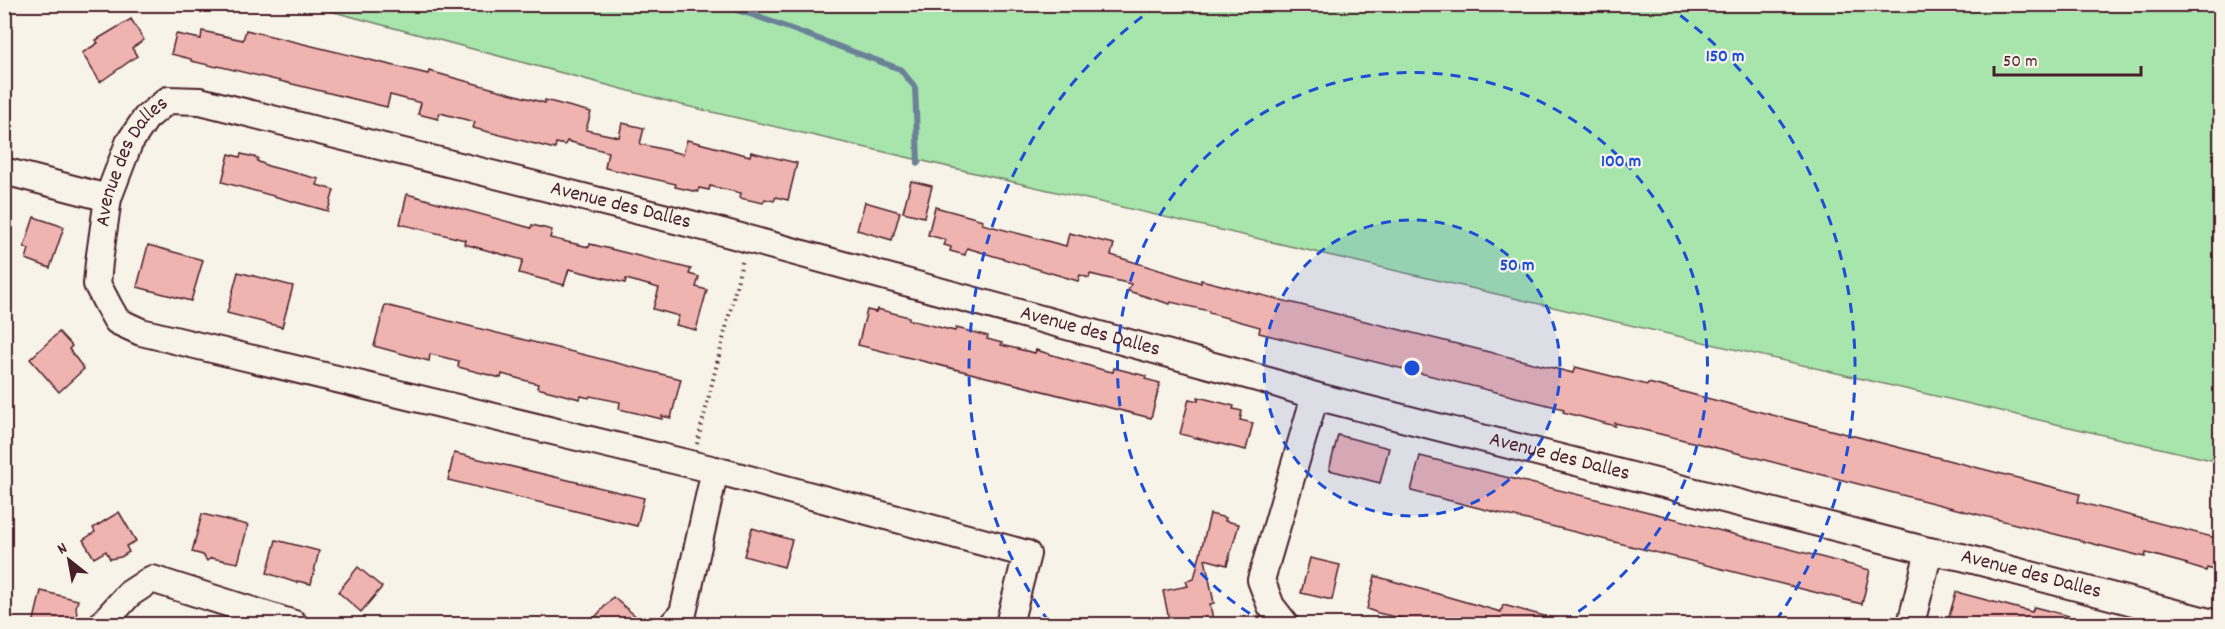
<svg xmlns="http://www.w3.org/2000/svg" width="2225" height="629" font-family="Dekko,sans-serif">
	<style>
		.green { fill: #a7e5ac; stroke: #78826c; stroke-width: 1.5 }
		.lines { fill: none; stroke-linecap: round; stroke-linejoin: round }
		.stream { stroke: #6a8198; stroke-width: 6 }
		.building { fill: #f0b4b0; stroke: #4a1f2b; stroke-width: 1.5 }
		.minor-casing { stroke: #4a1f2b; stroke-width: 30 }
		.path { stroke: #4a1f2b; stroke-width: 4; stroke-dasharray: 1.5 4.5; stroke-linecap: butt }
		.minor { stroke: #f7f3e8; stroke-width: 26 }
		.ring { fill: none; stroke: #1d4ed8; stroke-width: 3; stroke-dasharray: 10 8 }
		.labels { text-anchor: middle; dominant-baseline: central; stroke-width: 4.5; stroke-linejoin: round; paint-order: stroke }
		.street-label { font-size: 21px; fill: #4a1f2b; stroke: #f7f3e8 }
		.centre { fill: #1d4ed8; stroke: #f7f3e8; stroke-width: 3 }
		.ring-label { font-size: 18px; text-anchor: middle; font-weight: bold; fill: #1d4ed8; stroke: #f7f3e8; stroke-width: 4.5; stroke-linejoin: round; paint-order: stroke }
	</style>
	<rect width="100%" height="100%" fill="#f7f3e8"/>
	<filter id="ink" filterUnits="userSpaceOnUse"><feTurbulence type="fractalNoise" baseFrequency=".0167" numOctaves="2"/><feDisplacementMap in="SourceGraphic" scale="12" xChannelSelector="R" yChannelSelector="G"/><feConvolveMatrix kernelMatrix="1 2 1 2 8 2 1 2 1" color-interpolation-filters="sRGB"/></filter>
	<g filter="url(#ink)">
		<!-- green -->
		<path class="green" d="M308 5H2220V462L682 105Z"/>
		<g class="lines">
			<!-- stream -->
			<path class="stream" d="M717 4 756 16 900 69 915 87 918 163"/>
		</g>
		<!-- building -->
		<g class="building">
			<path d="M131 19 144 40 132 48 137 56 100 82 82 53 98 43 96 40Z"/>
			<path d="M246 30 428 74 429 71 545 103V100L591 112 586 130 619 137 622 123 644 128 640 144 683 154 687 140 750 156 751 152 797 163 788 200 776 197 774 201 765 199 763 203 740 198 741 193 710 186 709 190 699 188 698 192 675 187 676 184 605 168 608 152 567 141 565 145 556 143 555 149 473 128 475 122 440 113 438 119 418 114 421 103 390 95 387 107 218 66 217 67 191 61V59L171 54 176 34 201 39 202 31 243 40Z"/>
			<path d="M229 154 240 157 241 154 258 158 257 161 268 166 319 179 317 185 334 190 328 211 222 182Z"/>
			<path d="M911 181 932 186 924 217 903 212Z"/>
			<path d="M407 194 531 228 532 225 552 230 550 238 589 247 590 244 691 269 689 274 699 277 696 287 707 290 696 330 676 325 679 316 653 309 659 288 626 279 625 283 569 269 564 285 519 273 523 260 464 244 465 240 400 224Z"/>
			<path d="M865 202 900 212 892 240 857 230Z"/>
			<path d="M935 207 983 220 982 224 1066 246 1069 233 1114 244 1111 255 1201 283V280L1573 373 1575 367 1647 385 1648 383 2080 494 2078 502 2220 539V572L2207 568 2206 571 2186 565 2187 564 2146 553 2145 557 1737 453 1615 423V426L1563 412 1564 409 1259 333 1260 327 1209 313V311L1171 302 1170 304 1128 291 1131 284 1090 274 1089 278 1080 275 1078 281 967 248 965 255 950 251 951 247 944 245 946 240 928 235Z"/>
			<path d="M34 217 64 227 50 268 26 259 29 249 24 247Z"/>
			<path d="M148 245 203 260 191 301 137 287Z"/>
			<path d="M238 272 293 286 282 327 227 313Z"/>
			<path d="M385 305 681 379 671 418 662 416V419L619 409 620 402 590 396 589 398 581 396 580 399 537 388 538 384 502 374 501 378 458 367 459 361 430 354 429 361 374 346Z"/>
			<path d="M877 309 909 317V320L955 331 956 328 988 336 987 339 1002 343 1001 345 1035 353 1036 350 1103 370 1113 372 1114 368 1146 376 1145 379 1160 383 1151 418 858 345 867 310 876 312Z"/>
			<path d="M59 332 72 346 69 349 84 369 59 392 30 359Z"/>
			<path d="M1198 397 1234 406 1233 409 1242 411 1240 420 1253 423 1246 450 1180 434 1189 399 1198 401Z"/>
			<path d="M1338 435 1389 448 1380 483 1329 470Z"/>
			<path d="M454 453 644 498 637 526 448 480Z"/>
			<path d="M1420 456 1657 514 1870 570 1862 604 1411 491Z"/>
			<path d="M119 512 136 541 126 546 129 552 121 557 110 559 106 551 94 558 83 540 95 532 93 528Z"/>
			<path d="M202 514 248 525 238 563 211 558 207 561 203 555 192 552Z"/>
			<path d="M1210 514 1226 518 1225 521 1239 524 1227 565 1205 559 1214 603 1210 604 1213 620 1191 624H1170L1163 591 1188 586 1186 581 1194 579Z"/>
			<path d="M752 528 792 540 784 567 744 556Z"/>
			<path d="M276 540 319 551 311 584 297 581V583L267 573Z"/>
			<path d="M1310 558 1340 565 1332 600 1301 593Z"/>
			<path d="M358 567 382 587 361 612 338 592Z"/>
			<path d="M1375 576 1501 612 1503 605 1556 619 1555 624H1426L1378 613 1367 609Z"/>
			<path d="M41 591 78 600 76 607 77 615 73 624H33Z"/>
			<path d="M1956 592 2032 612 2034 607 2081 619V624H1947Z"/>
			<path d="M613 597 645 624H589Z"/>
		</g>
		<g class="lines">
			<defs>
				<g id="minor">
					<path d="M4 171 108 198"/>
					<path d="M102 624 129 594 152 579 294 624"/>
					<path d="M673 624 683 613 715 470"/>
					<path id="s1" d="M1009 624 1027 554 715 470 141 332 117 321 108 305 97 284 99 262 108 198 129 143 146 118 168 100 200 101 715 230 1272 382 1315 396 1929 551 1962 557 2217 624"/>
					<path d="M1285 624 1271 606 1261 580 1315 396"/>
					<path d="M1911 624 1929 551"/>
				</g>
			</defs>
			<!-- minor casing -->
			<use href="#minor" class="minor-casing"/>
			<!-- path -->
			<path class="path" d="M697 444 743 259"/>
			<!-- minor -->
			<use href="#minor" class="minor"/>
		</g>
	</g>
	<!-- distance rings -->
	<circle cx="1412" cy="368" r="148" fill="#1d4ed8" fill-opacity=".12"/>
	<g class="ring">
		<circle cx="1412" cy="368" r="148"/>
		<path d="M1265 623A295 295 0 1 1 1560 623"/>
		<path d="M1049 622A443 443 0 0 1 1158 5M1666 5A443 443 0 0 1 1775 622"/>
	</g>
	<g class="labels">
		<!-- street labels -->
		<g class="street-label">
			<text stroke="none"><textPath href="#s1" startOffset="1184">Avenue des Dalles</textPath></text>
			<text stroke="none"><textPath href="#s1" startOffset="1724">Avenue des Dalles</textPath></text>
			<text stroke="none"><textPath href="#s1" startOffset="2210">Avenue des Dalles</textPath></text>
			<text stroke="none"><textPath href="#s1" startOffset="2696">Avenue des Dalles</textPath></text>
			<text stroke="none"><textPath href="#s1" startOffset="3182">Avenue des Dalles</textPath></text>
		</g>
	</g>
	<circle cx="1412" cy="368" r="9" class="centre"/>
	<g class="ring-label">
		<text x="1725" y="61">150 m</text>
		<text x="1621" y="166">100 m</text>
		<text x="1517" y="270">50 m</text>
	</g>
	<!-- margin -->
	<rect width="2225" height="629" fill="none" stroke="#f7f3e8" stroke-width="24"/>
	<rect x="12" y="12" width="2201" height="605" fill="none" stroke="#4a1f2b" stroke-width="2" filter="url(#ink)"/>
	<!-- north arrow -->
	<g transform="translate(69 560) rotate(329)" stroke="#f7f3e8" stroke-width="4.5" paint-order="stroke">
	<path d="M0-4.5L10 22L0 15L-10 22Z" fill="#4a1f2b"/>
	<text y="-9" font-size="16" font-weight="bold" text-anchor="middle" fill="#4a1f2b">N</text>
	</g>
	<!-- scale -->
	<path d="M1994 66v9h147v-9" fill="none" stroke="#4a1f2b" stroke-width="3"/>
	<text x="2003" y="66" font-size="18" fill="#4a1f2b" stroke="#f7f3e8" stroke-width="4.5" paint-order="stroke">50 m</text>
</svg>
